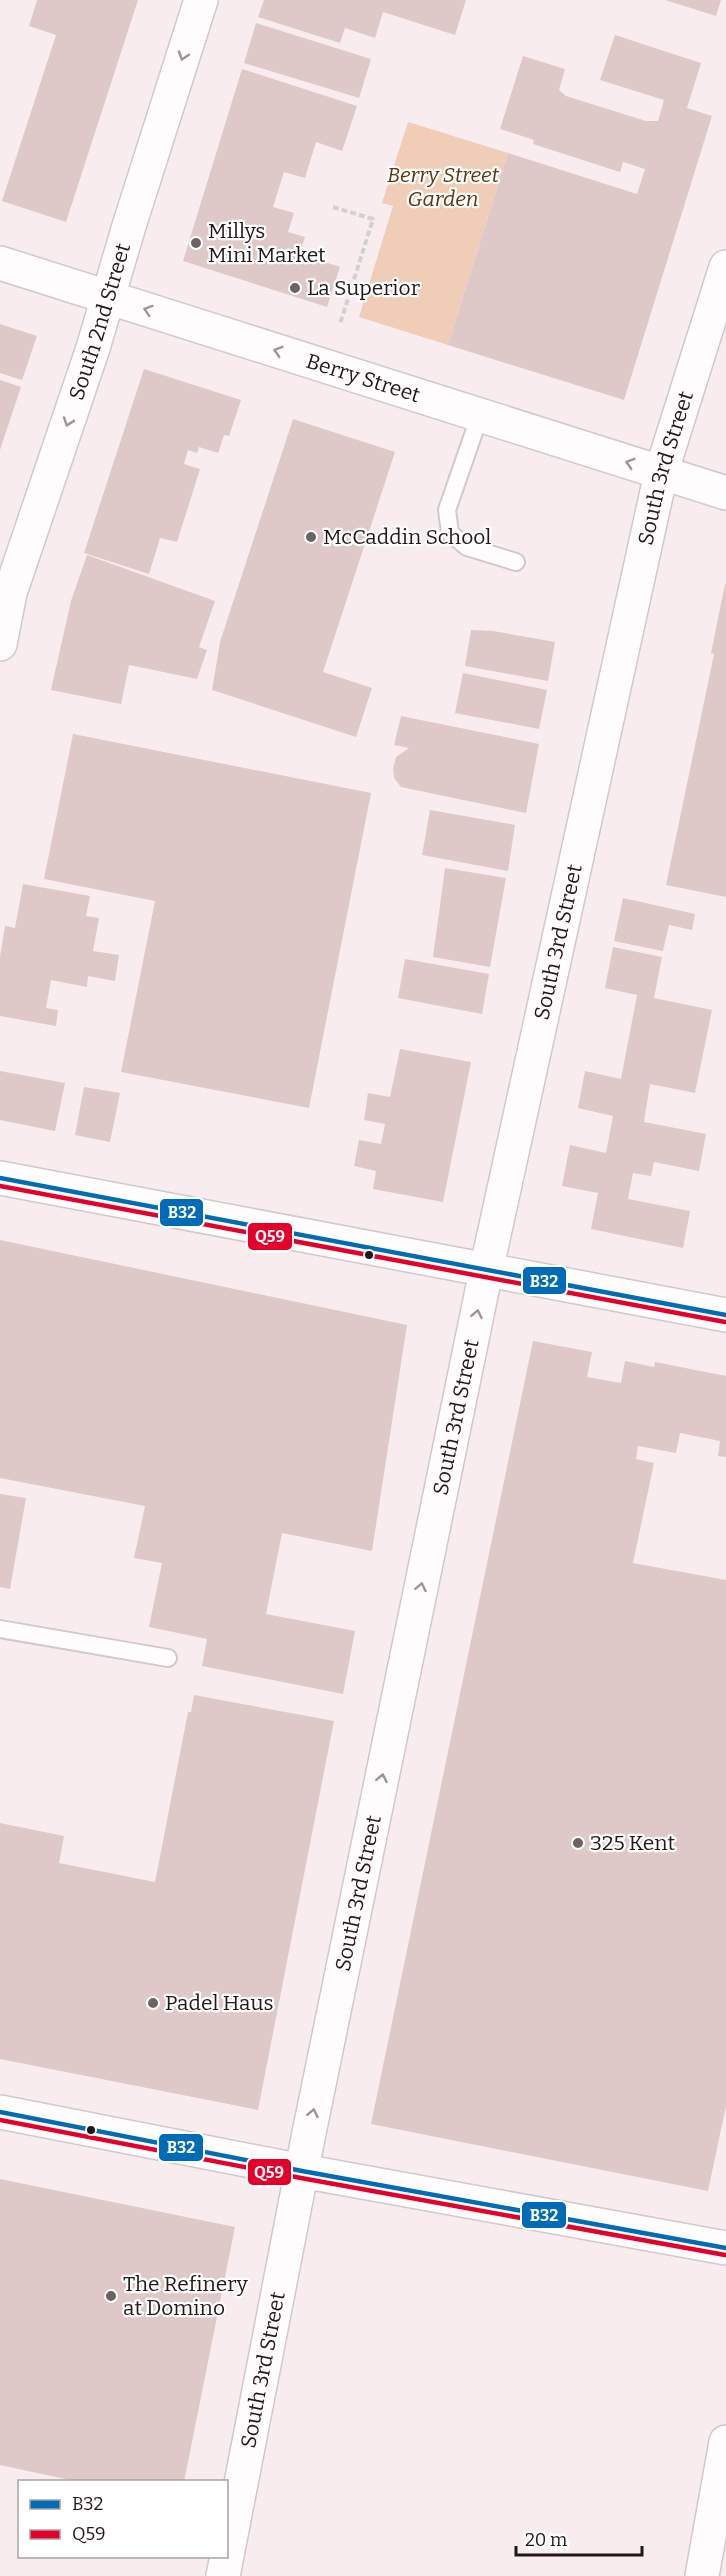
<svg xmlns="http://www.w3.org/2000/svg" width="726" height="2576" font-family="Bitter,serif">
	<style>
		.green { fill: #efcdb6 }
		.building { fill: #dec9c8 }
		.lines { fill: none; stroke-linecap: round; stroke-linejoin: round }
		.service-casing { stroke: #d4c7cb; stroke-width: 20 }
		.minor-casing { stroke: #d4c7cb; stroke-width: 36 }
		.secondary-casing { stroke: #d4c7cb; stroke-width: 36 }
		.path { stroke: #d3d0d0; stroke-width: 4; stroke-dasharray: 6 3; stroke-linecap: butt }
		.service { stroke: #fefcfd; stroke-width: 16 }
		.minor { stroke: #fefcfd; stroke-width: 33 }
		.secondary { stroke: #fefcfd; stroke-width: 33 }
		.bus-1-casing { stroke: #fff; stroke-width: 9 }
		.bus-2-casing { stroke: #fff; stroke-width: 9 }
		.bus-1 { stroke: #006cb7; stroke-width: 4.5 }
		.bus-2 { stroke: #e4002b; stroke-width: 4.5 }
		.oneway { stroke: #9b9597 }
		.poi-dot { fill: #6e6265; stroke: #fff; stroke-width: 2 }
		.bus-dot { fill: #23171a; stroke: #fff; stroke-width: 2 }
		.labels { text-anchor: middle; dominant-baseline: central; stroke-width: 4.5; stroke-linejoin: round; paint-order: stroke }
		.park-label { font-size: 21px; font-style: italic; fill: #5d350e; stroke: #fff }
		.poi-label { font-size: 21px; fill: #23171a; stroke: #fff; text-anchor: start }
		.street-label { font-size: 21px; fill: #23171a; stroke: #fff }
		.line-badge { stroke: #fff; stroke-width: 2 }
		.badge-label { font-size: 16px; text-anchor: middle; font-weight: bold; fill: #fff }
	</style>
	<rect width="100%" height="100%" fill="#f8ecef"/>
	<!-- green -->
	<path class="green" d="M408 122 508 153 448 345 359 317 393 206 382 203Z"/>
	<!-- building -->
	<g class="building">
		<path d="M37 0H138L66 222 2 201 56 35 29 26Z"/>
		<path d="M264 0H466L455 35 383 12 375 38 345 28 340 43 258 17Z"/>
		<path d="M665 0H721L716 16Z"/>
		<path d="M256 23 371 59 359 98 244 63Z"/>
		<path d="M615 35 701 63 687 108 712 116 624 400 448 345 508 153 637 194 645 169 623 162 620 172 533 144 534 140 500 129 523 56 565 69 559 90 566 96 646 121H658L664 100 600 80Z"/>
		<path d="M242 69 357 106 342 151 316 142 305 178 284 172 273 207 294 213 288 232 305 237 299 254 340 267 327 307 183 261Z"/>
		<path d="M0 324 37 336 22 380 0 373Z"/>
		<path d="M144 369 241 400 229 436 224 435 218 453 199 447 197 453 188 450 184 464 200 469 189 504 177 542 160 538 149 574 84 553Z"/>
		<path d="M0 380 21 387 0 450Z"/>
		<path d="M293 419 395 452 323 672 372 688 356 737 212 690 220 642Z"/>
		<path d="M87 555 215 601 199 647 207 650 197 679 129 665 121 704 51 690 71 601Z"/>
		<path d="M725 584H726V897L666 885 714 654 711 653Z"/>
		<path d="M471 630 493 631 555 642 548 681 465 666Z"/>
		<path d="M463 673 547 690 539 729 455 713Z"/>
		<path d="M401 716 539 744 526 813 401 787 394 778 393 769 396 757 409 748 394 745Z"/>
		<path d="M73 734 371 793 309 1108 121 1072 155 901 44 879Z"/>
		<path d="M430 810 515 825 508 871 422 855Z"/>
		<path d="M445 868 506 878 490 967 433 957Z"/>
		<path d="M23 884 90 896 86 916 99 918 93 951 119 955 115 981 88 976 87 987 51 980 46 1008 58 1010 56 1026 0 1016V957L5 926 15 928Z"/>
		<path d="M623 898 695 914 692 930 669 925 663 951 614 941Z"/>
		<path d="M613 947 662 957 654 998 712 1010 695 1093 650 1084 644 1122 706 1134 699 1171 654 1162 651 1176 633 1173 628 1199 690 1211 683 1248 591 1229 598 1193 562 1186 570 1145 606 1153 613 1116 578 1108 585 1071 621 1079 637 995 605 988Z"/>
		<path d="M405 959 489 974 482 1014 398 998Z"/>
		<path d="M400 1049 471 1062 443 1202 373 1189 376 1171 354 1166 359 1140 381 1144 385 1124 364 1120 368 1093 390 1097Z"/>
		<path d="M0 1071 65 1083 55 1131 0 1120Z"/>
		<path d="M84 1087 120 1093 110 1142 75 1135Z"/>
		<path d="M0 1240 407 1325 372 1551 282 1533 266 1614 355 1631 343 1694 202 1666 207 1639 149 1627 162 1563 134 1558 145 1506 0 1478Z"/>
		<path d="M533 1341 592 1352 587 1377 621 1383 625 1361 654 1367 655 1362 726 1376V1457L718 1456 720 1441 680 1433 676 1453 638 1446 636 1459 654 1463 633 1563 726 1580V2106L708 2191 371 2124Z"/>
		<path d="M0 1494 26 1498 10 1589 0 1587Z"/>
		<path d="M194 1695 334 1721 258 2110 0 2059V1823L64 1836 59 1863 155 1882 188 1712H191Z"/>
		<path d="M0 2179 235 2227 184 2482H79L0 2465Z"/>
	</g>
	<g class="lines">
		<defs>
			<g id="service">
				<path d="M480 415 447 510 450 533 467 547 516 562"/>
				<path d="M0 1629 168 1658"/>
			</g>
			<g id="minor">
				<path id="s1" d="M0 263 726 493"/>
				<path id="s2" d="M0 644 10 593 93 348 129 226 201 0"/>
				<path id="s3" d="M223 2576 309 2133 486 1271 661 473 726 267"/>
				<path d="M702 2576 726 2442"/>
			</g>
			<g id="secondary">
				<path d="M0 1178 726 1315"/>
				<path d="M0 2112 302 2171 726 2248"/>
			</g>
		</defs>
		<!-- service casing -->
		<use href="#service" class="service-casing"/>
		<!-- minor casing -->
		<use href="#minor" class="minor-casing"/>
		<!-- secondary casing -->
		<use href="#secondary" class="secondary-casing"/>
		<!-- path -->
		<path class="path" d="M333 207 373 219 340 324"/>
		<!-- service -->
		<use href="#service" class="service"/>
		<!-- minor -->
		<use href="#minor" class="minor"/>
		<!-- secondary -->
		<use href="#secondary" class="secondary"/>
		<defs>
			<g id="bus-1">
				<path d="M0 1178 726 1315"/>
				<path d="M0 2112 302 2171 726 2248"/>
			</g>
			<g id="bus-2">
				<path d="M0 1186 725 1322"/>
				<path d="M0 2120 301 2178 725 2255"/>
			</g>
		</defs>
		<!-- bus-1 casing -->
		<use href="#bus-1" class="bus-1-casing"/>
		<!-- bus-2 casing -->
		<use href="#bus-2" class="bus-2-casing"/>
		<!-- bus-1 -->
		<use href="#bus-1" class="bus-1"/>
		<!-- bus-2 -->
		<use href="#bus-2" class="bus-2"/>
	</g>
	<!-- one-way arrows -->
	<defs><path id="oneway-chevron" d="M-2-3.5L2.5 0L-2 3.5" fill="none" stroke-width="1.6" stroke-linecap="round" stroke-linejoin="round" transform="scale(1.5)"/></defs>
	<g class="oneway">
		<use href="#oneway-chevron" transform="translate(183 56) rotate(108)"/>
		<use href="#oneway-chevron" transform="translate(148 310) rotate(-162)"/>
		<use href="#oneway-chevron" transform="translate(278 351) rotate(-162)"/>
		<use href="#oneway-chevron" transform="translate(68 422) rotate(109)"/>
		<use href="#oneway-chevron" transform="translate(630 463) rotate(-162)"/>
		<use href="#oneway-chevron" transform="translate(477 1314) rotate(-78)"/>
		<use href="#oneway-chevron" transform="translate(421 1587) rotate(-78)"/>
		<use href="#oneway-chevron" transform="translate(382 1778) rotate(-78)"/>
		<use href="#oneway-chevron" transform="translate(313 2113) rotate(-78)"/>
	</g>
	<!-- markers -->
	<g class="poi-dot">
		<circle cx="196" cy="243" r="6"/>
		<circle cx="295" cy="288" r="6"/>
		<circle cx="311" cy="537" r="6"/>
		<circle cx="578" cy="1843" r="6"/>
		<circle cx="153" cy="2003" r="6"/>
		<circle cx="111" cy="2296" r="6"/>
	</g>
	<g class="bus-dot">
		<circle cx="369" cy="1255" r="5"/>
		<circle cx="91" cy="2130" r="5"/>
	</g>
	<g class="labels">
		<!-- park labels -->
		<g class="park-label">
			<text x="443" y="175">Berry Street<tspan x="443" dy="24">Garden</tspan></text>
		</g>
		<!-- poi labels -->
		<g class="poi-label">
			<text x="208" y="231">Millys<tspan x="208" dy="24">Mini Market</tspan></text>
			<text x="307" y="288">La Superior</text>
			<text x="323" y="537">McCaddin School</text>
			<text x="590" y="1843">325 Kent</text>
			<text x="165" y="2003">Padel Haus</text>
			<text x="123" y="2284">The Refinery<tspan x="123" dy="24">at Domino</tspan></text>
		</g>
		<!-- street labels -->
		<g class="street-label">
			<text stroke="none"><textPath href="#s2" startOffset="338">South 2nd Street</textPath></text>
			<text stroke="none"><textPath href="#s1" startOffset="381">Berry Street</textPath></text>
			<text stroke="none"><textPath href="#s3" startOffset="2154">South 3rd Street</textPath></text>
			<text stroke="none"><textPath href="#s3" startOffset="1668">South 3rd Street</textPath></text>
			<text stroke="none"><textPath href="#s3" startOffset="1182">South 3rd Street</textPath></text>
			<text stroke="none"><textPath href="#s3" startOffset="696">South 3rd Street</textPath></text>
			<text stroke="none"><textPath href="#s3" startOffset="210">South 3rd Street</textPath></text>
		</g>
	</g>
	<g class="line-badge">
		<rect x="159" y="1198" width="45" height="29" rx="6" fill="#006cb7"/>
		<rect x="247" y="1222" width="46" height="29" rx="6" fill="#e4002b"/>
		<rect x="522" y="1266" width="45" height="29" rx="6" fill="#006cb7"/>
		<rect x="158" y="2133" width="46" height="29" rx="6" fill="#006cb7"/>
		<rect x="247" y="2158" width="45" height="28" rx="6" fill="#e4002b"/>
		<rect x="521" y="2201" width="46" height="28" rx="6" fill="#006cb7"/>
	</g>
	<g class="badge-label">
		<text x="182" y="1218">B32</text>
		<text x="270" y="1242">Q59</text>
		<text x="544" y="1287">B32</text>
		<text x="181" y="2153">B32</text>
		<text x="269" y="2178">Q59</text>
		<text x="544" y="2221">B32</text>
	</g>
	<!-- legend -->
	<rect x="18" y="2480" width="210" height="78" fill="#ffffff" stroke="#a7a2a3" stroke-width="1.5"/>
	<rect x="30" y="2500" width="30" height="9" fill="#006cb7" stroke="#a7a2a3" stroke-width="1.5"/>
	<text x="72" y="2510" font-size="18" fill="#23171a">B32</text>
	<rect x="30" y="2530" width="30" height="9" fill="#e4002b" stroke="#a7a2a3" stroke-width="1.5"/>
	<text x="72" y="2540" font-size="18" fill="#23171a">Q59</text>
	<!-- scale -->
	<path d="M516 2546v9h126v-9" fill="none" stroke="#23171a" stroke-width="3"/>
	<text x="525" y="2546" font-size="18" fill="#23171a" stroke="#ffffff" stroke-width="4.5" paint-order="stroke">20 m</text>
</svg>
